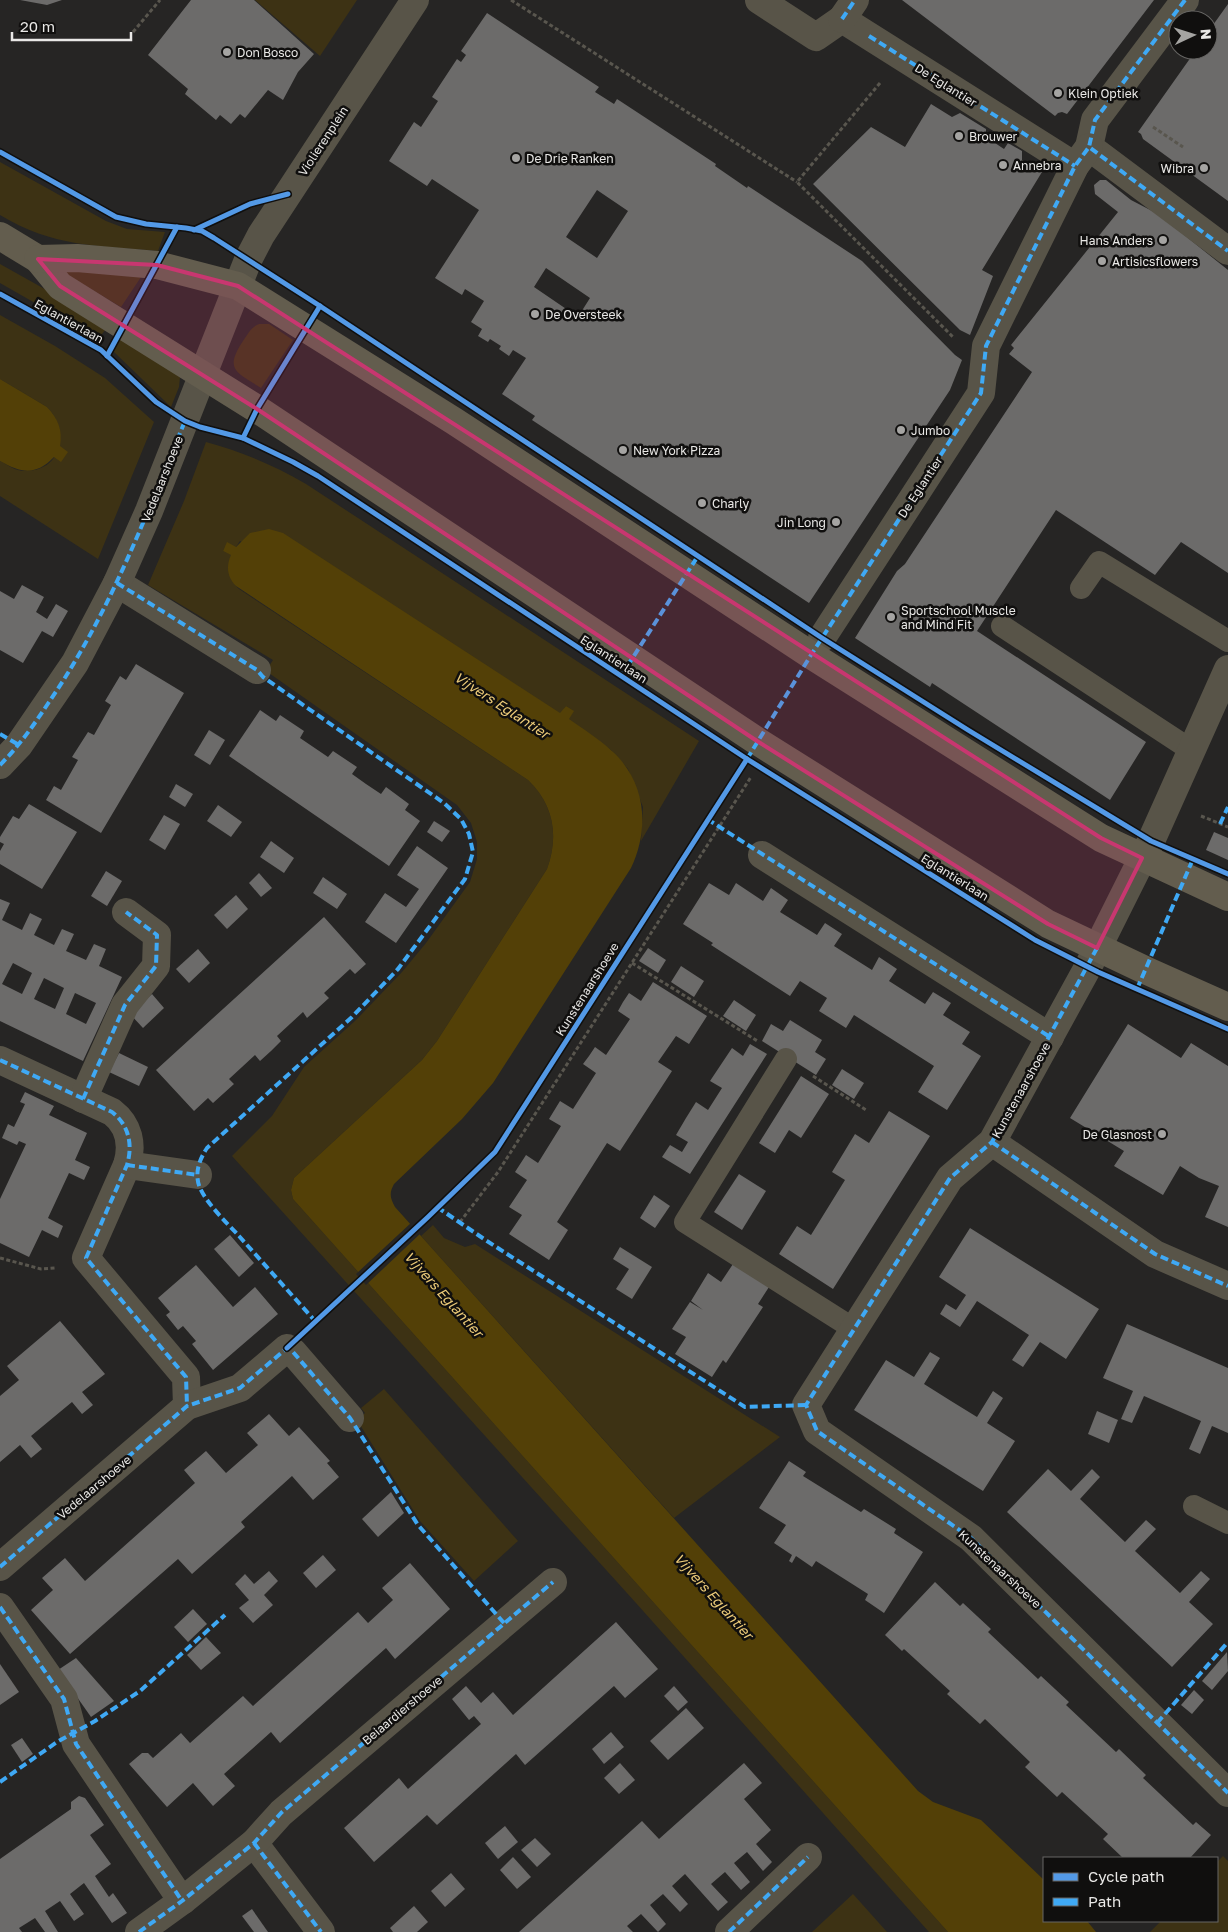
<svg xmlns="http://www.w3.org/2000/svg" width="1228" height="1932" font-family="'Golos Text',sans-serif">
	<style>
		.green { fill: #3d3214 }
		.water { fill: #534007 }
		.pier { fill: #262524 }
		.building { fill: #6c6b6a; fill-rule: evenodd }
		.lines { fill: none; stroke-linecap: round; stroke-linejoin: round }
		.path { stroke: #59564e; stroke-width: 3; stroke-dasharray: 4 2.5; stroke-linecap: butt }
		.lane { stroke: #585448; stroke-width: 22 }
		.street { stroke: #585448; stroke-width: 28 }
		.secondary { stroke: #635d4e; stroke-width: 28 }
		.quiet { stroke: #3fa9f5; stroke-width: 4; stroke-dasharray: 8 4; stroke-linecap: butt }
		.cycleway-casing { stroke: #100f0e; stroke-width: 8 }
		.cycleway { stroke: #5399e6; stroke-width: 5 }
		.marked { fill: #c83770; fill-opacity: 0.2; stroke: #c83770; stroke-width: 4; stroke-linejoin: round }
		.poi-dot { fill: #a5a4a2; stroke: #100f0e; stroke-width: 2 }
		.labels { text-anchor: middle; dominant-baseline: central; stroke-width: 5; stroke-linejoin: round; paint-order: stroke }
		.poi-label { font-size: 12px; fill: #e9e8e6; stroke: #100f0e; text-anchor: start }
		.street-label { font-size: 12px; fill: #e9e8e6; stroke: #100f0e }
		.water-label { font-size: 14px; font-style: italic; fill: #ebca78; stroke: #100f0e }
	</style>
	<rect width="100%" height="100%" fill="#262524"/>
	<!-- green -->
	<g class="green">
		<path d="M255 0H357L320 56Z"/>
		<path d="M0 162 106 221 127 229 165 232 158 251C100 246 52 247 0 215Z"/>
		<path d="M0 264 109 325 98 339 0 283Z"/>
		<path d="M65 270 141 276V277L121 307 64 273Z"/>
		<path d="M0 315 55 346 105 378 154 422 98 559 0 496V461C8 465 15 471 25 471 62 471 71 431 47 407L0 379Z"/>
		<path d="M259 324H269L293 340 261 388C236 372 224 370 243 341 248 334 251 327 259 324Z"/>
		<path d="M121 334 180 377 179 387 171 407 114 352 113 347Z"/>
		<path d="M206 442C242 452 274 465 306 484L699 741 641 841 643 807 628 769 611 750 568 719 573 711 566 706 560 714 240 541 236 547H225L223 551 232 555C226 566 231 582 239 589L528 780C554 805 559 836 547 869L437 1041 422 1060 294 1178 291 1190 293 1199 948 1932H929L636 1603 232 1156 272 1116 304 1067 356 1020 402 972 426 943 470 882 477 859V842L471 823 457 805 266 671 273 660 148 585 184 501Z"/>
		<path d="M433 1225 444 1238 465 1247 475 1244 780 1437 674 1518 421 1236Z"/>
		<path d="M384 1389 518 1541 474 1581 420 1521 357 1420 365 1413 361 1408Z"/>
		<path d="M1223 1856 1228 1861V1932H1150L1161 1921H1217V1862Z"/>
		<path d="M853 1894 887 1932H812Z"/>
	</g>
	<!-- water -->
	<g class="water">
		<path d="M0 379 47 407C58 418 63 431 60 446L68 452 61 462 54 457C36 476 21 473 0 461Z"/>
		<path d="M269 529 283 533 560 713 566 706 574 711 569 719C583 729 599 739 612 751 646 782 650 828 631 868L493 1083 462 1119 394 1184C389 1193 390 1198 395 1207L918 1791 933 1802 981 1820 1044 1880V1921H1087L1096 1932H948L293 1199 291 1190 294 1178 422 1060 437 1041 547 869C559 836 554 805 528 780L236 586C227 577 226 566 231 555L223 551 227 542 236 547 250 533Z"/>
	</g>
	<!-- pier -->
	<path class="pier" d="M412 1222 421 1233 366 1285 356 1274Z"/>
	<!-- building -->
	<g class="building">
		<path d="M20 0H62L47 5Z"/>
		<path d="M191 0H254L314 54 298 72 283 100 268 90 245 118 240 114 231 124 220 115 216 120 185 94 188 89 148 55Z"/>
		<path d="M902 0H1154L1067 114 1062 112 1058 113 1055 116Z"/>
		<path d="M1228 4V201L1143 139 1141 134 1138 132 1196 50H1208V32Z"/>
		<path d="M487 13 599 87 595 92 614 104 617 99 716 164 715 166 747 188 748 186 862 261 955 355 962 360 950 390 809 603 532 420 535 416 502 394 526 358 513 350 509 356 499 349 501 346 490 339 488 342 478 336 482 329 471 322 484 301 465 289 462 295 435 278 479 210 432 179 427 186 389 161 414 122 421 127 438 101 432 97 457 59 461 62 466 55 461 51ZM597 190 628 211 597 258 566 237ZM546 268 590 298 578 317 534 287Z"/>
		<path d="M931 104 952 117 960 113 986 129V137L1004 149 1008 143 1022 151V160L1042 172 982 270 993 276 970 335 960 330 813 184 871 127 905 147Z"/>
		<path d="M1100 180H1106L1131 200 1158 214 1228 270V573L1181 542 1155 575 1056 510 977 631 1146 742 1110 800 932 683 930 687 855 638 897 571 905 564 1032 372 1009 354 1014 348 1011 345 1118 212 1095 194 1094 185Z"/>
		<path d="M22 585 44 597 36 612 47 619 56 604 68 611 53 637 42 631 23 663 0 650V591L14 599Z"/>
		<path d="M136 664 184 693 101 833 46 800 54 786 61 790 78 760 72 757 88 732 94 735 111 705 105 701 120 676 126 680Z"/>
		<path d="M260 710 276 721 280 715 304 731 300 738 328 757 333 751 357 767 352 774 366 784 381 794 386 787 409 804 405 810 420 821 389 866 229 756Z"/>
		<path d="M209 730 225 740 210 765 194 755Z"/>
		<path d="M176 784 193 794 185 807 169 797Z"/>
		<path d="M29 804 77 832 42 889 0 864V851L4 844 0 842V837L13 816 19 819Z"/>
		<path d="M218 805 242 822 231 837 207 821Z"/>
		<path d="M164 815 180 824 165 850 149 840Z"/>
		<path d="M434 821 450 831 442 842 427 832Z"/>
		<path d="M1214 832 1228 838V860L1206 850Z"/>
		<path d="M271 841 294 858 284 873 260 857Z"/>
		<path d="M417 846 448 868 396 943 365 922 385 893 406 907 419 889 397 875Z"/>
		<path d="M106 871 122 881 107 906 91 896Z"/>
		<path d="M259 873 272 888 261 897 249 883Z"/>
		<path d="M323 877 347 894 337 909 313 893Z"/>
		<path d="M709 883 729 895 736 883 763 901 771 888 788 900 780 912 817 935 825 923 842 934 834 946 872 970 879 957 897 969 889 981 925 1004 933 992 951 1003 943 1015 970 1032 962 1044 981 1056 947 1110 918 1092 934 1066 854 1015 846 1028 819 1011 827 998 800 981 790 996 711 945 713 943 683 924Z"/>
		<path d="M236 895 248 909 227 929 214 915Z"/>
		<path d="M0 899 10 903 2 920 22 930 30 913 42 919 34 935 54 945 62 929 74 934 66 951 86 960 94 944 106 949 99 966 122 977 83 1061 0 1021ZM13 963 32 973 22 994 2 984ZM44 978 64 988 55 1009 34 999ZM75 993 96 1003 86 1024 66 1014Z"/>
		<path d="M324 917 366 964 355 974 350 969 324 993 329 998 307 1018 303 1012 277 1036 281 1041 271 1051 260 1061 255 1055 229 1079 234 1084 213 1103 208 1098 194 1111 156 1070Z"/>
		<path d="M648 948 666 960 658 973 639 961Z"/>
		<path d="M198 949 210 963 189 983 176 969Z"/>
		<path d="M681 966 704 981 694 997 671 982Z"/>
		<path d="M653 982 707 1016 689 1044 676 1036 658 1062 672 1071 620 1151 607 1143 557 1222 568 1230 549 1260 509 1234 522 1215 509 1207 527 1180 515 1172 526 1155 538 1163 561 1126 549 1119 560 1101 573 1109 596 1073 583 1064 589 1056 595 1047 606 1055 630 1019 618 1011 623 1002 629 993 641 1001Z"/>
		<path d="M152 994 164 1008 143 1028 130 1014Z"/>
		<path d="M734 1000 756 1015 746 1031 723 1016Z"/>
		<path d="M790 1020 822 1040 815 1052 826 1059 816 1075 762 1041 771 1024 783 1031Z"/>
		<path d="M1128 1024 1181 1058 1191 1043 1228 1066V1227L1205 1217 1219 1186 1199 1178 1180 1166 1163 1195 1114 1166 1124 1151 1070 1118Z"/>
		<path d="M750 1044 767 1054 690 1174 662 1157 670 1145 682 1152 688 1142 676 1135 686 1118 696 1102 708 1110 722 1088 710 1081 732 1048 743 1056Z"/>
		<path d="M119 1053 148 1067 139 1086 109 1072Z"/>
		<path d="M842 1069 864 1083 854 1099 832 1085Z"/>
		<path d="M801 1076 829 1094 801 1138 789 1130 775 1153 759 1143Z"/>
		<path d="M25 1092 54 1106 49 1115 87 1133 75 1160 90 1167 84 1180 69 1173 48 1218 63 1226 58 1238 42 1230 29 1257 0 1243V1199L26 1144 19 1141 17 1145 2 1138 8 1124 14 1127 25 1104 20 1102Z"/>
		<path d="M889 1111 930 1136 833 1289 779 1254 797 1226 811 1235 845 1180 832 1172 855 1134 869 1143Z"/>
		<path d="M739 1174 766 1191 742 1230 714 1212Z"/>
		<path d="M654 1195 670 1206 655 1228 640 1218Z"/>
		<path d="M970 1228 1099 1309 1066 1359 1040 1342 1023 1367 1012 1360 1029 1335 977 1301 960 1327 940 1314 946 1304 956 1310 966 1295 939 1277Z"/>
		<path d="M230 1235 254 1263 239 1277 214 1249Z"/>
		<path d="M620 1247 652 1267 632 1299 616 1289 629 1269 613 1259Z"/>
		<path d="M733 1264 769 1287 758 1304 763 1307 726 1363 723 1360 712 1377 675 1354 686 1337 672 1329 690 1302 703 1310 691 1301 708 1273 721 1282Z"/>
		<path d="M196 1265 233 1307 255 1287 278 1314 213 1370 192 1344 196 1341 183 1326 178 1330 166 1315 170 1312 158 1298Z"/>
		<path d="M60 1321 105 1374 82 1392 93 1405 82 1414 72 1402 31 1436 42 1449 31 1458 20 1445 0 1462V1396L19 1380 7 1366Z"/>
		<path d="M1127 1324 1228 1368V1433L1212 1426 1200 1454 1189 1449 1201 1421 1144 1396 1132 1423 1121 1419 1133 1391 1103 1378Z"/>
		<path d="M930 1352 940 1358 924 1384 951 1401 977 1417 993 1391 1003 1398 987 1423 1015 1441 983 1491 854 1410 886 1360 914 1377Z"/>
		<path d="M1097 1411 1118 1420 1109 1443 1088 1434Z"/>
		<path d="M269 1414 289 1436 299 1427 330 1461 327 1463 339 1477 313 1500 292 1476 241 1522 245 1527 192 1574 178 1559 70 1654 31 1610 53 1590 42 1578 65 1558 85 1581 195 1483 184 1470 206 1451 226 1473 258 1445 247 1433Z"/>
		<path d="M789 1461 806 1472 803 1476 861 1512 864 1509 896 1529 894 1533 923 1552 884 1613 865 1600 868 1594 816 1561 812 1567 796 1556 792 1563 789 1561 792 1555 774 1543 786 1525 759 1508Z"/>
		<path d="M1048 1469 1071 1491 1092 1469 1100 1477 1080 1499 1125 1542 1146 1520 1156 1529 1135 1551 1180 1593 1201 1571 1210 1579 1189 1602 1213 1624 1172 1667 1007 1512Z"/>
		<path d="M391 1492 404 1513 378 1537 362 1519Z"/>
		<path d="M323 1555 336 1570 316 1588 303 1573Z"/>
		<path d="M410 1563 450 1609 395 1659 386 1648 280 1743 271 1732 224 1774 235 1786 213 1806 193 1783 167 1807 129 1764 142 1753H148L153 1758 181 1733 190 1743 243 1696 253 1706 358 1612 368 1623 393 1600 382 1588Z"/>
		<path d="M269 1571 278 1581 264 1595 273 1605 253 1623 239 1608 249 1600 235 1584 245 1574 254 1584Z"/>
		<path d="M935 1582 960 1606 963 1603 991 1629 988 1632 1038 1679 1041 1676 1069 1702 1066 1705 1116 1752 1119 1749 1146 1775 1143 1778 1193 1825 1196 1822 1211 1835 1190 1858H1123L1103 1839 1108 1834 1062 1792 1057 1797 1025 1767 1030 1762 1007 1740 985 1719 980 1724 947 1694 950 1691 904 1649 902 1651 885 1635Z"/>
		<path d="M193 1609 207 1624 188 1642 174 1627Z"/>
		<path d="M616 1622 658 1669 625 1698 614 1686 525 1765 516 1754 437 1825 427 1815 374 1862 344 1828 399 1778 408 1789 481 1724 474 1716 469 1720 452 1699 466 1686 481 1703 493 1692 513 1715Z"/>
		<path d="M206 1637 221 1653 201 1670 187 1655Z"/>
		<path d="M1227 1652 1228 1671 1212 1690 1202 1681Z"/>
		<path d="M76 1658 114 1701 91 1717 58 1670Z"/>
		<path d="M0 1664 19 1692 0 1705Z"/>
		<path d="M674 1686 688 1702 678 1711 664 1696Z"/>
		<path d="M1194 1690 1204 1700 1192 1714 1181 1705Z"/>
		<path d="M686 1708 704 1728 668 1760 650 1741Z"/>
		<path d="M611 1732 624 1747 604 1764 592 1749Z"/>
		<path d="M22 1738 33 1754 22 1762 11 1745Z"/>
		<path d="M620 1763 635 1780 619 1794 604 1778Z"/>
		<path d="M744 1763 762 1783 744 1799 771 1830 756 1844 772 1862 763 1871 747 1852 734 1863 750 1882 741 1890 725 1872 711 1884 728 1902 718 1911 685 1874 672 1886 688 1904 680 1912 663 1894 650 1905 666 1924 658 1932 641 1914 627 1926 633 1932H519L642 1821 659 1839Z"/>
		<path d="M79 1796 85 1798 104 1825 90 1835 111 1864 95 1876 109 1897 113 1893 127 1913 112 1923 84 1883 70 1894 84 1914 74 1921 60 1901 45 1911 58 1932H45L35 1918 19 1928 22 1932H0V1859L71 1809V1802Z"/>
		<path d="M505 1826 518 1842 498 1859 485 1843Z"/>
		<path d="M535 1838 551 1854 537 1867 521 1850Z"/>
		<path d="M513 1857 531 1877 517 1889 500 1870Z"/>
		<path d="M451 1873 465 1889 445 1907 431 1891Z"/>
		<path d="M414 1906 428 1922 417 1932H393L390 1928Z"/>
		<path d="M252 1909 268 1932H254L242 1916Z"/>
	</g>
	<g class="lines">
		<!-- path -->
		<g class="path">
			<path d="M511 0 797 182"/>
			<path d="M133 32 160 0"/>
			<path d="M880 83 797 182 953 337"/>
			<path d="M1153 127 1183 147"/>
			<path d="M1201 816 1228 827"/>
			<path d="M632 963 759 1042"/>
			<path d="M813 1076 866 1110"/>
			<path d="M460 1222 498 1172 751 777"/>
			<path d="M0 1258 41 1269 55 1268"/>
		</g>
		<!-- lane -->
		<g class="lane">
			<path d="M1081 588 1099 562 1228 641"/>
			<path d="M1002 626 1191 750"/>
			<path d="M786 1059 685 1222 854 1329"/>
			<path d="M1194 1506 1228 1523"/>
		</g>
		<!-- street -->
		<g class="street">
			<path d="M759 0 816 37 842 19 1075 166"/>
			<path d="M1185 0 1095 120 1089 147 1228 251"/>
			<path d="M842 19 855 0"/>
			<path d="M117 583 257 670"/>
			<path d="M822 638 981 393 986 346 1075 166 1089 147"/>
			<path d="M1228 669 1151 841 1088 967 992 1142 950 1178 806 1405 817 1431 971 1538 1228 1793"/>
			<path d="M0 765 19 745 75 663 117 583 149 511 248 260 261 235 415 0"/>
			<path d="M762 855 1050 1037"/>
			<path d="M0 1060 112 1112C129 1125 133 1145 127 1165L86 1258 186 1377 187 1406"/>
			<path d="M83 1099 125 1005 156 966 157 935 126 912"/>
			<path d="M992 1142 1155 1254 1228 1286"/>
			<path d="M127 1165 198 1175"/>
			<path d="M0 1567 187 1406 240 1388 287 1348 293 1352 350 1418"/>
			<path d="M0 1607 64 1699 76 1744 182 1901"/>
			<path d="M254 1843 321 1932"/>
			<path d="M139 1932 182 1901 254 1843 281 1813 553 1582"/>
			<path d="M729 1932 808 1857"/>
		</g>
		<!-- secondary -->
		<g class="secondary">
			<path d="M0 236 38 259 60 286 257 409 757 741 1048 924 1145 970 1228 1007"/>
			<path d="M38 259 77 258 157 265 238 286 454 421 811 655 1101 838 1228 897"/>
		</g>
		<!-- quiet -->
		<g class="quiet">
			<path d="M1185 0 1095 120 1089 147 1228 251"/>
			<path d="M842 19 855 0"/>
			<path d="M869 36 1075 166"/>
			<path d="M117 583 257 670 263 677 444 803 461 819 469 834 473 852 465 879 398 969 352 1017 207 1148C199 1160 194 1174 200 1188 207 1204 227 1223 239 1236 264 1264 290 1293 316 1322"/>
			<path d="M621 676 698 556"/>
			<path d="M0 734 19 745"/>
			<path d="M747 759 811 655 981 393 986 346 1075 166 1089 147"/>
			<path d="M0 765C19 746 34 725 49 702 110 613 144 520 185 421"/>
			<path d="M707 819 1050 1037"/>
			<path d="M1220 824 1228 807"/>
			<path d="M1097 948 992 1142 950 1178 806 1405 817 1431 971 1538 1228 1793"/>
			<path d="M1137 989 1193 859"/>
			<path d="M0 1060 112 1112C129 1125 133 1145 127 1165L86 1258 186 1377 187 1406"/>
			<path d="M83 1099 125 1005 156 966 157 935 126 912"/>
			<path d="M992 1142 1155 1254 1228 1286"/>
			<path d="M127 1165 198 1175"/>
			<path d="M437 1207 487 1241 745 1407 806 1405"/>
			<path d="M0 1567 187 1406 240 1388 287 1348 293 1352 350 1418 418 1525 504 1623"/>
			<path d="M0 1607 64 1699 76 1744 182 1901"/>
			<path d="M1157 1723 1228 1642"/>
			<path d="M0 1782 57 1742 95 1721 140 1691 225 1615"/>
			<path d="M254 1843 321 1932"/>
			<path d="M139 1932 182 1901 254 1843 281 1813 553 1582"/>
			<path d="M729 1932 808 1857"/>
		</g>
		<defs>
			<g id="cycleway">
				<path d="M0 152 116 217 146 224 186 228 202 231 214 238 320 306 822 638 968 730 1151 841 1228 874"/>
				<path d="M194 230 250 204 288 194"/>
				<path d="M0 294 101 350 156 402 185 421 200 427 243 438 293 462 318 476 747 759 1035 940 1098 972 1228 1029"/>
				<path d="M107 356 177 227"/>
				<path d="M243 438 257 409 320 306"/>
				<path d="M287 1348 428 1217 495 1152 747 759"/>
			</g>
		</defs>
		<!-- cycleway casing -->
		<use href="#cycleway" class="cycleway-casing"/>
		<!-- cycleway -->
		<use href="#cycleway" class="cycleway"/>
	</g>
	<!-- marked area -->
	<path class="marked" d="M38 259 157 265 238 286 1101 838 1142 858 1097 948 1048 924 757 741 257 409 60 286Z"/>
	<!-- markers -->
	<g class="poi-dot">
		<circle cx="227" cy="52" r="5"/>
		<circle cx="1058" cy="93" r="5"/>
		<circle cx="959" cy="136" r="5"/>
		<circle cx="516" cy="158" r="5"/>
		<circle cx="1003" cy="165" r="5"/>
		<circle cx="1204" cy="168" r="5"/>
		<circle cx="1163" cy="240" r="5"/>
		<circle cx="1102" cy="261" r="5"/>
		<circle cx="535" cy="314" r="5"/>
		<circle cx="901" cy="430" r="5"/>
		<circle cx="623" cy="450" r="5"/>
		<circle cx="702" cy="503" r="5"/>
		<circle cx="836" cy="522" r="5"/>
		<circle cx="891" cy="617" r="5"/>
		<circle cx="1162" cy="1134" r="5"/>
	</g>
	<g class="labels">
		<!-- poi labels -->
		<g class="poi-label">
			<text x="237" y="52">Don Bosco</text>
			<text x="1068" y="93">Klein Optiek</text>
			<text x="969" y="136">Brouwer</text>
			<text x="526" y="158">De Drie Ranken</text>
			<text x="1013" y="165">Annebra</text>
			<text x="1194" y="168" text-anchor="end">Wibra</text>
			<text x="1153" y="240" text-anchor="end">Hans Anders</text>
			<text x="1112" y="261">Artisicsflowers</text>
			<text x="545" y="314">De Oversteek</text>
			<text x="911" y="430">Jumbo</text>
			<text x="633" y="450">New York Pizza</text>
			<text x="712" y="503">Charly</text>
			<text x="826" y="522" text-anchor="end">Jin Long</text>
			<text x="901" y="610">Sportschool Muscle<tspan x="901" dy="14">and Mind Fit</tspan></text>
			<text x="1152" y="1134" text-anchor="end">De Glasnost</text>
		</g>
		<!-- street labels -->
		<g class="street-label">
			<text transform="translate(946 85) rotate(32)">De Eglantier</text>
			<text transform="translate(323 141) rotate(-57)">Violierenplein</text>
			<text transform="translate(69 321) rotate(29)">Eglantierlaan</text>
			<text transform="translate(162 479) rotate(-68)">Vedelaarshoeve</text>
			<text transform="translate(920 487) rotate(-57)">De Eglantier</text>
			<text transform="translate(614 659) rotate(33)">Eglantierlaan</text>
			<text transform="translate(955 877) rotate(32)">Eglantierlaan</text>
			<text transform="translate(587 989) rotate(-58)">Kunstenaarshoeve</text>
			<text transform="translate(1021 1090) rotate(-61)">Kunstenaarshoeve</text>
			<text transform="translate(94 1487) rotate(-40)">Vedelaarshoeve</text>
			<text transform="translate(1000 1569) rotate(43)">Kunstenaarshoeve</text>
			<text transform="translate(402 1710) rotate(-40)">Beiaardiershoeve</text>
		</g>
		<!-- water labels -->
		<g class="water-label">
			<text transform="translate(502 705) rotate(33)">Vijvers Eglantier</text>
			<text transform="translate(444 1294) rotate(48)">Vijvers Eglantier</text>
			<text transform="translate(714 1596) rotate(48)">Vijvers Eglantier</text>
		</g>
	</g>
	<!-- legend -->
	<rect x="1043" y="1857" width="175" height="65" fill="#100f0e" stroke="#676664"/>
	<rect x="1053" y="1873" width="25" height="8" fill="#5399e6" stroke="#676664"/>
	<text x="1088" y="1882" font-size="15" fill="#e9e8e6">Cycle path</text>
	<rect x="1053" y="1898" width="25" height="8" fill="#3fa9f5" stroke="#676664"/>
	<text x="1088" y="1907" font-size="15" fill="#e9e8e6">Path</text>
	<!-- north arrow -->
	<g transform="translate(1193 35) rotate(86)"><circle r="24" fill="#100f0e" stroke="#676664"/>
	<path d="M0-4L9 19L0 12L-9 19Z" fill="#a5a4a2"/>
	<text y="-8" font-size="14" font-weight="bold" text-anchor="middle" fill="#e9e8e6">N</text>
	</g>
	<!-- scale -->
	<path d="M12 32v8h119v-8" fill="none" stroke="#e9e8e6" stroke-width="2.5"/>
	<text x="20" y="32" font-size="15" fill="#e9e8e6" stroke="#100f0e" stroke-width="4" paint-order="stroke">20 m</text>
</svg>
